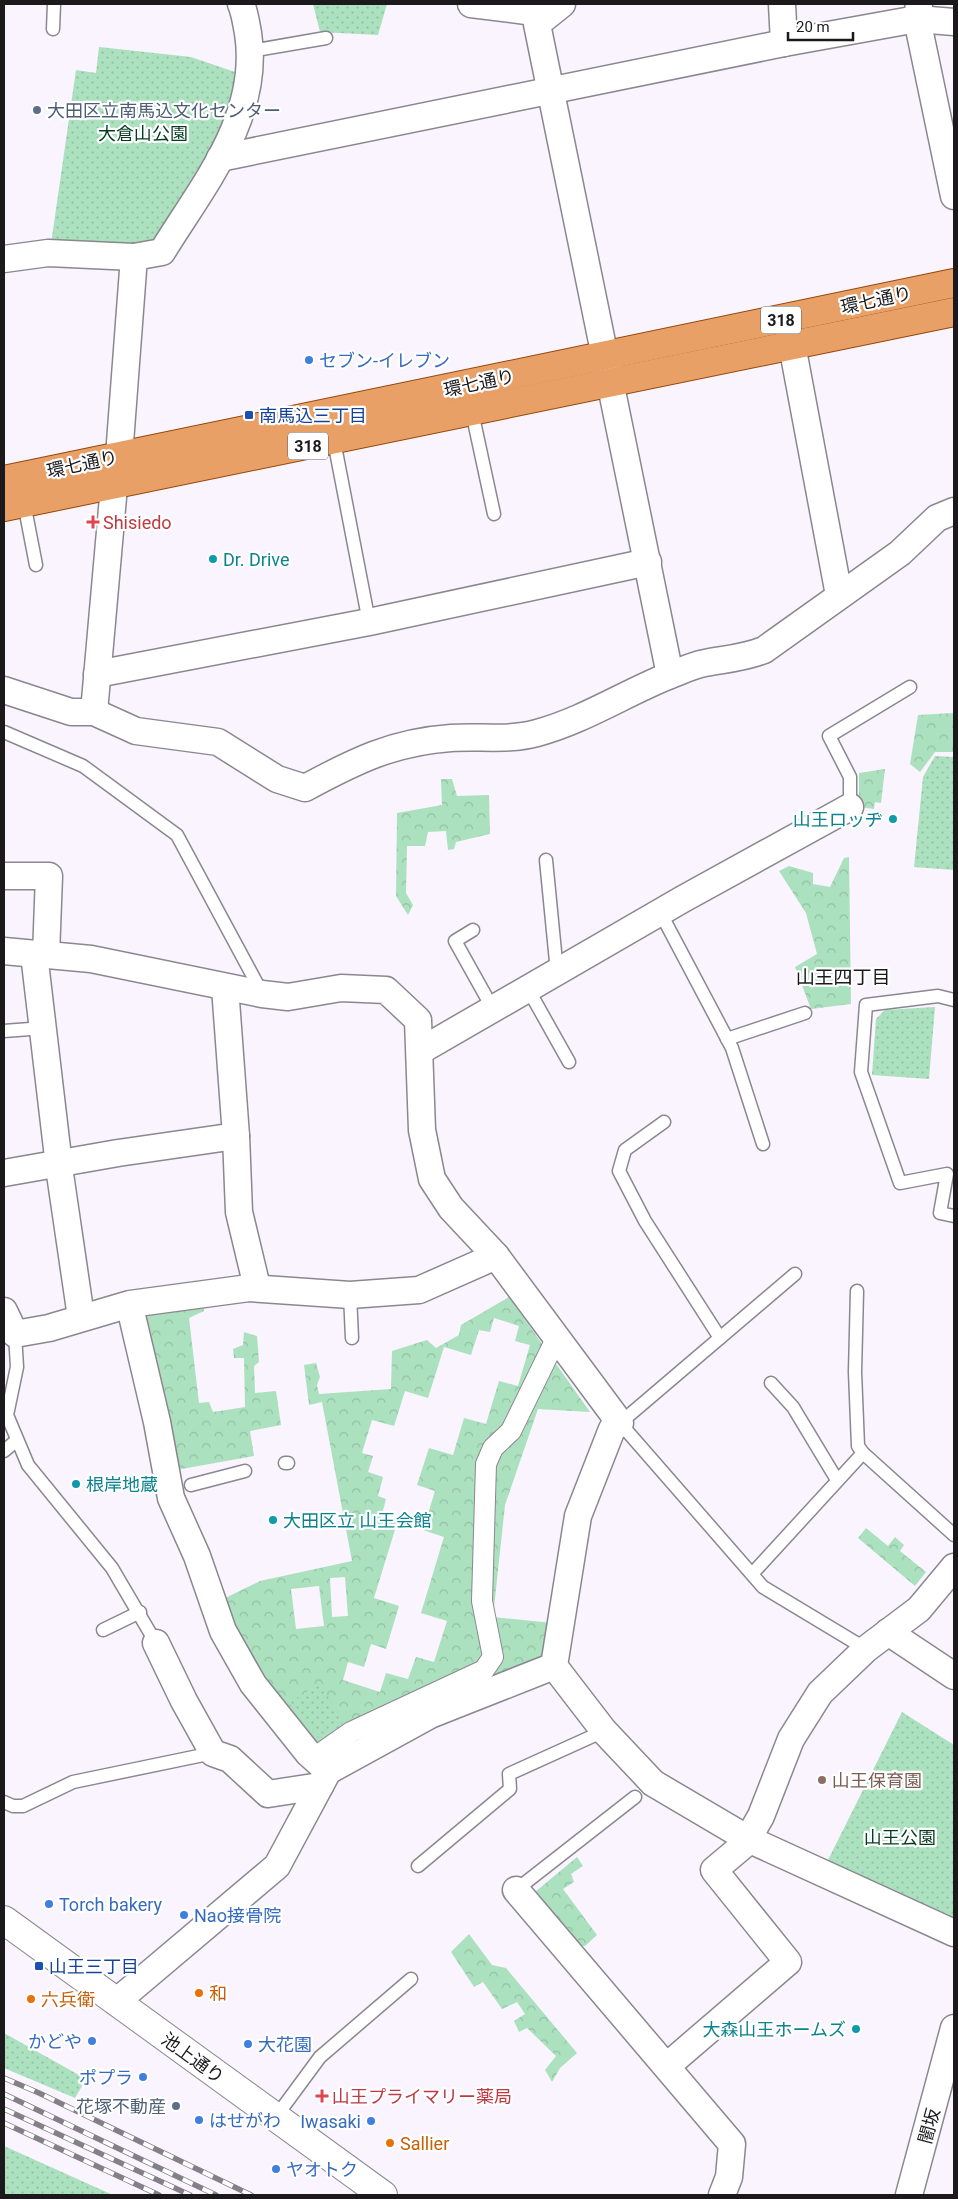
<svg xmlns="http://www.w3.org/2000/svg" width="958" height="2199" font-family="Roboto,'Noto Sans JP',sans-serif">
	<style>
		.forest { fill: url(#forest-crowns); fill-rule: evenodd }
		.park { fill: url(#park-dots) }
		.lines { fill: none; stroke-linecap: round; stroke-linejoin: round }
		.service-casing { stroke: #8b878f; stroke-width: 15 }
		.pedestrian-casing { stroke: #8b878f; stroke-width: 22 }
		.minor-casing { stroke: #8b878f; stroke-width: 29 }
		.secondary-casing { stroke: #8b878f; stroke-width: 30 }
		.primary-casing { stroke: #96470a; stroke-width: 30 }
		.service { stroke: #fff; stroke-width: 12 }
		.pedestrian { stroke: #fff; stroke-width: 20 }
		.minor { stroke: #fff; stroke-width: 26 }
		.secondary { stroke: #fff; stroke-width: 28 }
		.primary { stroke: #e8a066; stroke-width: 28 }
		.rail-casing { stroke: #848087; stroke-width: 5.5 }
		.rail { stroke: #fff; stroke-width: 4; stroke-dasharray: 11; stroke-linecap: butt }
		.service-dot { fill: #5c6f8a; stroke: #fff; stroke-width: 2 }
		.shop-dot { fill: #3f7fe0; stroke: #fff; stroke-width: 2 }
		.transit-dot { fill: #1a4fb4; stroke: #fff; stroke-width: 2 }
		.health-dot { fill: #e0444e; stroke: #fff; stroke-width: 2 }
		.culture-dot { fill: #0f9aa8; stroke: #fff; stroke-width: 2 }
		.education-dot { fill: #8d6e63; stroke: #fff; stroke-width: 2 }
		.food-dot { fill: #e8710a; stroke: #fff; stroke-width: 2 }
		.labels { text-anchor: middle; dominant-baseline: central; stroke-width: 4.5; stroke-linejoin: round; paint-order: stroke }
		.shield { fill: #fff; stroke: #5f5e60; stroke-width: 1 }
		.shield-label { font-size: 16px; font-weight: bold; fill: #1b191c }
		.service-label { font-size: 18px; fill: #4e5e75; stroke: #fff; text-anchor: start }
		.park-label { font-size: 18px; fill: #053b20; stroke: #fff }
		.street-label { font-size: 18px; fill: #1b191c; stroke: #fff }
		.shop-label { font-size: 18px; fill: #366cbe; stroke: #fff; text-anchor: start }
		.transit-label { font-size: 18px; fill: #164399; stroke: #fff; text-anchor: start }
		.health-label { font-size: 18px; fill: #be3a42; stroke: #fff; text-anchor: start }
		.culture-label { font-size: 18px; fill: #0d838f; stroke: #fff; text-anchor: start }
		.education-label { font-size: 18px; fill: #785e54; stroke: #fff; text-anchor: start }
		.food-label { font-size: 18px; fill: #c56008; stroke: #fff; text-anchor: start }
		.neighbourhood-label { font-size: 19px; fill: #1b191c; stroke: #fff }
	</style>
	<defs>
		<pattern id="forest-crowns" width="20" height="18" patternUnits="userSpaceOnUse" patternTransform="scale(1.25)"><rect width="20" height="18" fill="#abe1be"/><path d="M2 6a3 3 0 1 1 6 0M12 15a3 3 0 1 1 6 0" fill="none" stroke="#93c0a3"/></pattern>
		<pattern id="park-dots" width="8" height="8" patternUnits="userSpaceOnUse" patternTransform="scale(1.25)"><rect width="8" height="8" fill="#abe1be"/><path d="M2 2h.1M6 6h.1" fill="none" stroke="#93c0a3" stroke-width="1.8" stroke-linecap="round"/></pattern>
	</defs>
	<rect width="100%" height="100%" fill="#f9f4fe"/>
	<!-- forest -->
	<g class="forest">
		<path d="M954 675V752H935L920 772 910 764 918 715 953 713Z"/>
		<path d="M885 769 881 803 875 802 874 809 859 807V773Z"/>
		<path d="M441 779H452L457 796 489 795 490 834 456 842 454 849 448 850 446 831 428 832 425 846H407L406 893 413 905 408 915 396 896 397 813 442 805Z"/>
		<path d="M849 857 851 1004 811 1009 795 967 817 954 806 913 779 871 789 866 813 873V884L830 887 844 858Z"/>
		<path d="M202 1296 204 1311 189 1318 199 1403 209 1402 213 1412 245 1407 244 1358H234L233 1349 243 1345 244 1332 257 1336 259 1362 254 1366 255 1393 276 1391 281 1425 250 1431 254 1456 176 1470 141 1302Z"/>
		<path d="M509 1297 590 1412 538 1409 505 1505 493 1617 553 1623 547 1663 312 1751 254 1681 217 1602 260 1581 352 1561 322 1402 309 1405 304 1365 316 1363 320 1377 317 1385 319 1394 391 1389 392 1351 427 1340 436 1348 459 1335 461 1325ZM494 1318 519 1326 515 1341 530 1345 518 1386 499 1381 486 1424 464 1418 453 1455 429 1448 417 1485 435 1491 423 1530 444 1537 421 1613 447 1621 434 1662 416 1657 408 1679 386 1673 380 1692 343 1680 348 1662 364 1667 371 1644 386 1649 399 1606 374 1598 397 1523 381 1518 386 1499 378 1496 383 1477 368 1472 373 1456 362 1453 372 1420 394 1426 405 1391 428 1398 444 1347 471 1355 479 1330 490 1332ZM345 1577 348 1616 332 1617 330 1578ZM319 1586 324 1626 296 1629 291 1589Z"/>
		<path d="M866 1528 888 1546 895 1537 904 1545 900 1551 926 1572 915 1586 858 1538Z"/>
		<path d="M577 1857 583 1866 571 1874 574 1882 563 1889 597 1935 585 1946H576L535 1892Z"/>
		<path d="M469 1934 492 1965 506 1968 577 2053 560 2068 552 2082 545 2070 556 2056 527 2028 519 2032 514 2021 525 2014 517 2002 502 2009 483 1982 474 1987 451 1952Z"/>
	</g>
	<!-- park -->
	<g class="park">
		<path d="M313 4H387L378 35 320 32Z"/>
		<path d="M99 47 191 57 238 73 233 118 160 249 51 244 76 70 96 73Z"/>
		<path d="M935 756 954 757V870L914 867 923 777Z"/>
		<path d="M935 1007 929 1079 872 1075 876 1019 885 1010Z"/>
		<path d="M321 1683 344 1726 320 1740 289 1703Z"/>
		<path d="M902 1712 954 1745V1924L825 1866Z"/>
		<path d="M4 2033 86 2079 75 2098 4 2068Z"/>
		<path d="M4 2146 113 2195H4Z"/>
	</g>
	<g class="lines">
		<defs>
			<g id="service">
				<path d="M53 29 54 4"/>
				<path d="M251 51 326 38"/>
				<path d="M472 412 494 514"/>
				<path d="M334 441 369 622"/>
				<path d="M24 503 36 565"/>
				<path d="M4 732 83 766 177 835 262 993"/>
				<path d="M850 807V777L829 736 910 687"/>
				<path d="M546 860 557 972"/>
				<path d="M660 912 732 1048 763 1144"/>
				<path d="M473 930 455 941 493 1009"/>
				<path d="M528 989 569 1062"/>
				<path d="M954 1000 938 996 866 1005 861 1072 900 1183 947 1174 940 1213 954 1216"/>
				<path d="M4 1031 43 1028"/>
				<path d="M727 1039 805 1013"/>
				<path d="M664 1122 625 1150 619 1171 645 1221 720 1338"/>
				<path d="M795 1274 620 1423 763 1587 866 1649"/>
				<path d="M857 1291 855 1372 858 1446 863 1453 954 1535"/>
				<path d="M350 1295 352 1338"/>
				<path d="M15 1334 17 1367 7 1415 28 1465 112 1568 156 1643"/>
				<path d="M771 1383 793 1407 837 1480"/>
				<path d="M4 1451 17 1440"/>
				<path d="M285 1463H288"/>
				<path d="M191 1485 245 1471"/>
				<path d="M752 1574 863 1453"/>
				<path d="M103 1630 140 1612"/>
				<path d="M4 1802 13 1806H23L73 1782 213 1753"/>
				<path d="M418 1866 510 1789 509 1774 604 1731"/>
				<path d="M516 1890 635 1797"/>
				<path d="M275 2118 320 2057 411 1979"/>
			</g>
			<path id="pedestrian" d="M314 1758 351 1732 484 1670 493 1657 482 1601 486 1464 493 1448 511 1431 556 1339"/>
			<g id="minor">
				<path d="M471 4 549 14"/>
				<path d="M562 4 537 24 670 675"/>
				<path d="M782 4 784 43"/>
				<path d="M919 4 917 19 954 196"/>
				<path d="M220 158 784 43 917 19 954 22"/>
				<path d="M4 259 48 253 134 257"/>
				<path d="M792 345 839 595"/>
				<path d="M97 674 369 622 648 562"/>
				<path d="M4 690 71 712H94L136 731 218 742 277 779 305 788C355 761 393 742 451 738 480 736 508 741 537 733 585 720 627 692 673 674 683 670 694 665 705 663 726 659 744 658 764 650L900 553 937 518 954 511"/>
				<path d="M94 712 114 486 119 456 134 257 162 252C203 185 261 117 248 33 246 23 245 13 241 4"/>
				<path d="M4 876H49L46 955"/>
				<path d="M4 951 91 959 262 994 288 997 341 988 386 990 418 1020 422 1130 432 1179 451 1208 496 1256 620 1423 612 1429 578 1516 554 1666 604 1731 653 1783 748 1839 954 1933"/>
				<path d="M34 954 60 1174 81 1317"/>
				<path d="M225 987 236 1136 239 1212 257 1287"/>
				<path d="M420 1051 683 899 850 807"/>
				<path d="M4 1173 118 1153 236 1136"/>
				<path d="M4 1311 15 1334 49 1328 130 1304 249 1288 350 1295 419 1290 496 1256"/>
				<path d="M133 1320 157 1422 171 1498 197 1556 223 1631 253 1684 308 1753 328 1771"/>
				<path d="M888 1632 954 1676"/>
				<path d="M156 1643 184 1701 213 1753 230 1759 268 1794 320 1786"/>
				<path d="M516 1890 732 2144 729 2177 722 2195"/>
				<path d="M116 2002 277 1866 328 1771 430 1715 554 1666"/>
				<path d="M667 2066 788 1962 714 1870 745 1844 761 1816 791 1739 820 1693 866 1649 919 1609 954 1567"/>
				<path d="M909 2195 954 2028"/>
			</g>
			<path id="secondary" d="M4 1920 383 2195"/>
			<g id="primary">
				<path d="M4 480 954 283"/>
				<path d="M4 507 954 312"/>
			</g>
		</defs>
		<!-- service casing -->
		<use href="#service" class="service-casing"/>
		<!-- pedestrian casing -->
		<use href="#pedestrian" class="pedestrian-casing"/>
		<!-- minor casing -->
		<use href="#minor" class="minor-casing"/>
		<!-- secondary casing -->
		<use href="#secondary" class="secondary-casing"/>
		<!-- primary casing -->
		<use href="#primary" class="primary-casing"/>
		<!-- service -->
		<use href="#service" class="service"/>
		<!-- pedestrian -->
		<use href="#pedestrian" class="pedestrian"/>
		<!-- minor -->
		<use href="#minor" class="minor"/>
		<!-- secondary -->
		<use href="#secondary" class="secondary"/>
		<!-- primary -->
		<use href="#primary" class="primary"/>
		<defs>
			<g id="rail">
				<path d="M4 2078 39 2093 251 2195"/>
				<path d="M4 2094 216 2195"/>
				<path d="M4 2109 190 2195"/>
				<path d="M4 2123 159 2195"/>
			</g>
		</defs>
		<!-- rail casing -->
		<use href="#rail" class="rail-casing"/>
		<!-- rail -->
		<use href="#rail" class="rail"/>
	</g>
	<!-- markers -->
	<g class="service-dot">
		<circle cx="37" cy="110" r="5"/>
		<circle cx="176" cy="2106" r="5"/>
	</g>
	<g class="shop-dot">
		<circle cx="309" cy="360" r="5"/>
		<circle cx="49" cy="1904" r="5"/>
		<circle cx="184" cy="1915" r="5"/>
		<circle cx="92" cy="2041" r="5"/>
		<circle cx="248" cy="2044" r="5"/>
		<circle cx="143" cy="2077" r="5"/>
		<circle cx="199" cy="2120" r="5"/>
		<circle cx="371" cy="2121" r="5"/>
		<circle cx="276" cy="2169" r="5"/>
	</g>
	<g class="transit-dot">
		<rect x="244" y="410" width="10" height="10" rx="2.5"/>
		<rect x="34" y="1961" width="10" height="10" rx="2.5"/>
	</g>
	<g class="health-dot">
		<path d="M90.5 514.5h5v5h5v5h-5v5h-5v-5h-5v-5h5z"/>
		<path d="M319.5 2088.5h5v5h5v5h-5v5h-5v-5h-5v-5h5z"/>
	</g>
	<g class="culture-dot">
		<circle cx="213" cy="559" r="5"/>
		<circle cx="893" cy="819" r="5"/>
		<circle cx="76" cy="1484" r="5"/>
		<circle cx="273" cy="1520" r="5"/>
		<circle cx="856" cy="2029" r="5"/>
	</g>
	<circle class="education-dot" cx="822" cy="1780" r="5"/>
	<g class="food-dot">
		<circle cx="199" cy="1993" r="5"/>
		<circle cx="31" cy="1999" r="5"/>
		<circle cx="390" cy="2143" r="5"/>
	</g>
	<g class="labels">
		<!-- shield labels -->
		<g class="shield">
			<rect x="761" y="306.5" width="40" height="27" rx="4"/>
			<rect x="288" y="432.5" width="40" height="27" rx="4"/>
		</g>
		<g class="shield-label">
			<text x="781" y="320">318</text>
			<text x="308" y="446">318</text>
		</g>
		<!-- service labels -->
		<g class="service-label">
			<text x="47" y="110">大田区立南馬込文化センター</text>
			<text x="166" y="2106" text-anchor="end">花塚不動産</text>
		</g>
		<!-- park labels -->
		<g class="park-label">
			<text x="143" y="133">大倉山公園</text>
			<text x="900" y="1837">山王公園</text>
		</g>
		<!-- street labels -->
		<g class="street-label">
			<text transform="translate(876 300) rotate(-12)">環七通り</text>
			<text transform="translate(479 383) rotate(-12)">環七通り</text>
			<text transform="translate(82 464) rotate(-12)">環七通り</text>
			<text transform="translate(193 2058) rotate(36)">池上通り</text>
			<text transform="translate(929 2126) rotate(-75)">闇坂</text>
		</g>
		<!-- shop labels -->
		<g class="shop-label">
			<text x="319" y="360">セブン-イレブン</text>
			<text x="59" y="1904">Torch bakery</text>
			<text x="194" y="1915">Nao接骨院</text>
			<text x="82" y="2041" text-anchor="end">かどや</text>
			<text x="258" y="2044">大花園</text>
			<text x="133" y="2077" text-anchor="end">ポプラ</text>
			<text x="209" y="2120">はせがわ</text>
			<text x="361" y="2121" text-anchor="end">Iwasaki</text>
			<text x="286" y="2169">ヤオトク</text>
		</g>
		<!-- transit labels -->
		<g class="transit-label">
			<text x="259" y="415">南馬込三丁目</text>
			<text x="49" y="1966">山王三丁目</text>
		</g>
		<!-- health labels -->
		<g class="health-label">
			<text x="103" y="522">Shisiedo</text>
			<text x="332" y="2096">山王プライマリー薬局</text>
		</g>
		<!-- culture labels -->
		<g class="culture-label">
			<text x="223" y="559">Dr. Drive</text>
			<text x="883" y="819" text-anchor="end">山王ロッヂ</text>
			<text x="86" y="1484">根岸地蔵</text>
			<text x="283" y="1520">大田区立 山王会館</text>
			<text x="846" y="2029" text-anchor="end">大森山王ホームズ</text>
		</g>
		<!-- education labels -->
		<g class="education-label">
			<text x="832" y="1780">山王保育園</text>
		</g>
		<!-- food labels -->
		<g class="food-label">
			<text x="209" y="1993">和</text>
			<text x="41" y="1999">六兵衛</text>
			<text x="400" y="2143">Sallier</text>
		</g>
		<!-- neighbourhood labels -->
		<g class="neighbourhood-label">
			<text x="843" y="977">山王四丁目</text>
		</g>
	</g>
	<!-- border -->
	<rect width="958" height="2199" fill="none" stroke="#1b191c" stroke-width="10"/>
	<!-- scale -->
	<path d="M788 32v8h65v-8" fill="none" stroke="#1b191c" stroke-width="2.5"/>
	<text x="796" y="32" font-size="15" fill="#1b191c" stroke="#ffffff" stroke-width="4" paint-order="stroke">20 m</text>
</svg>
